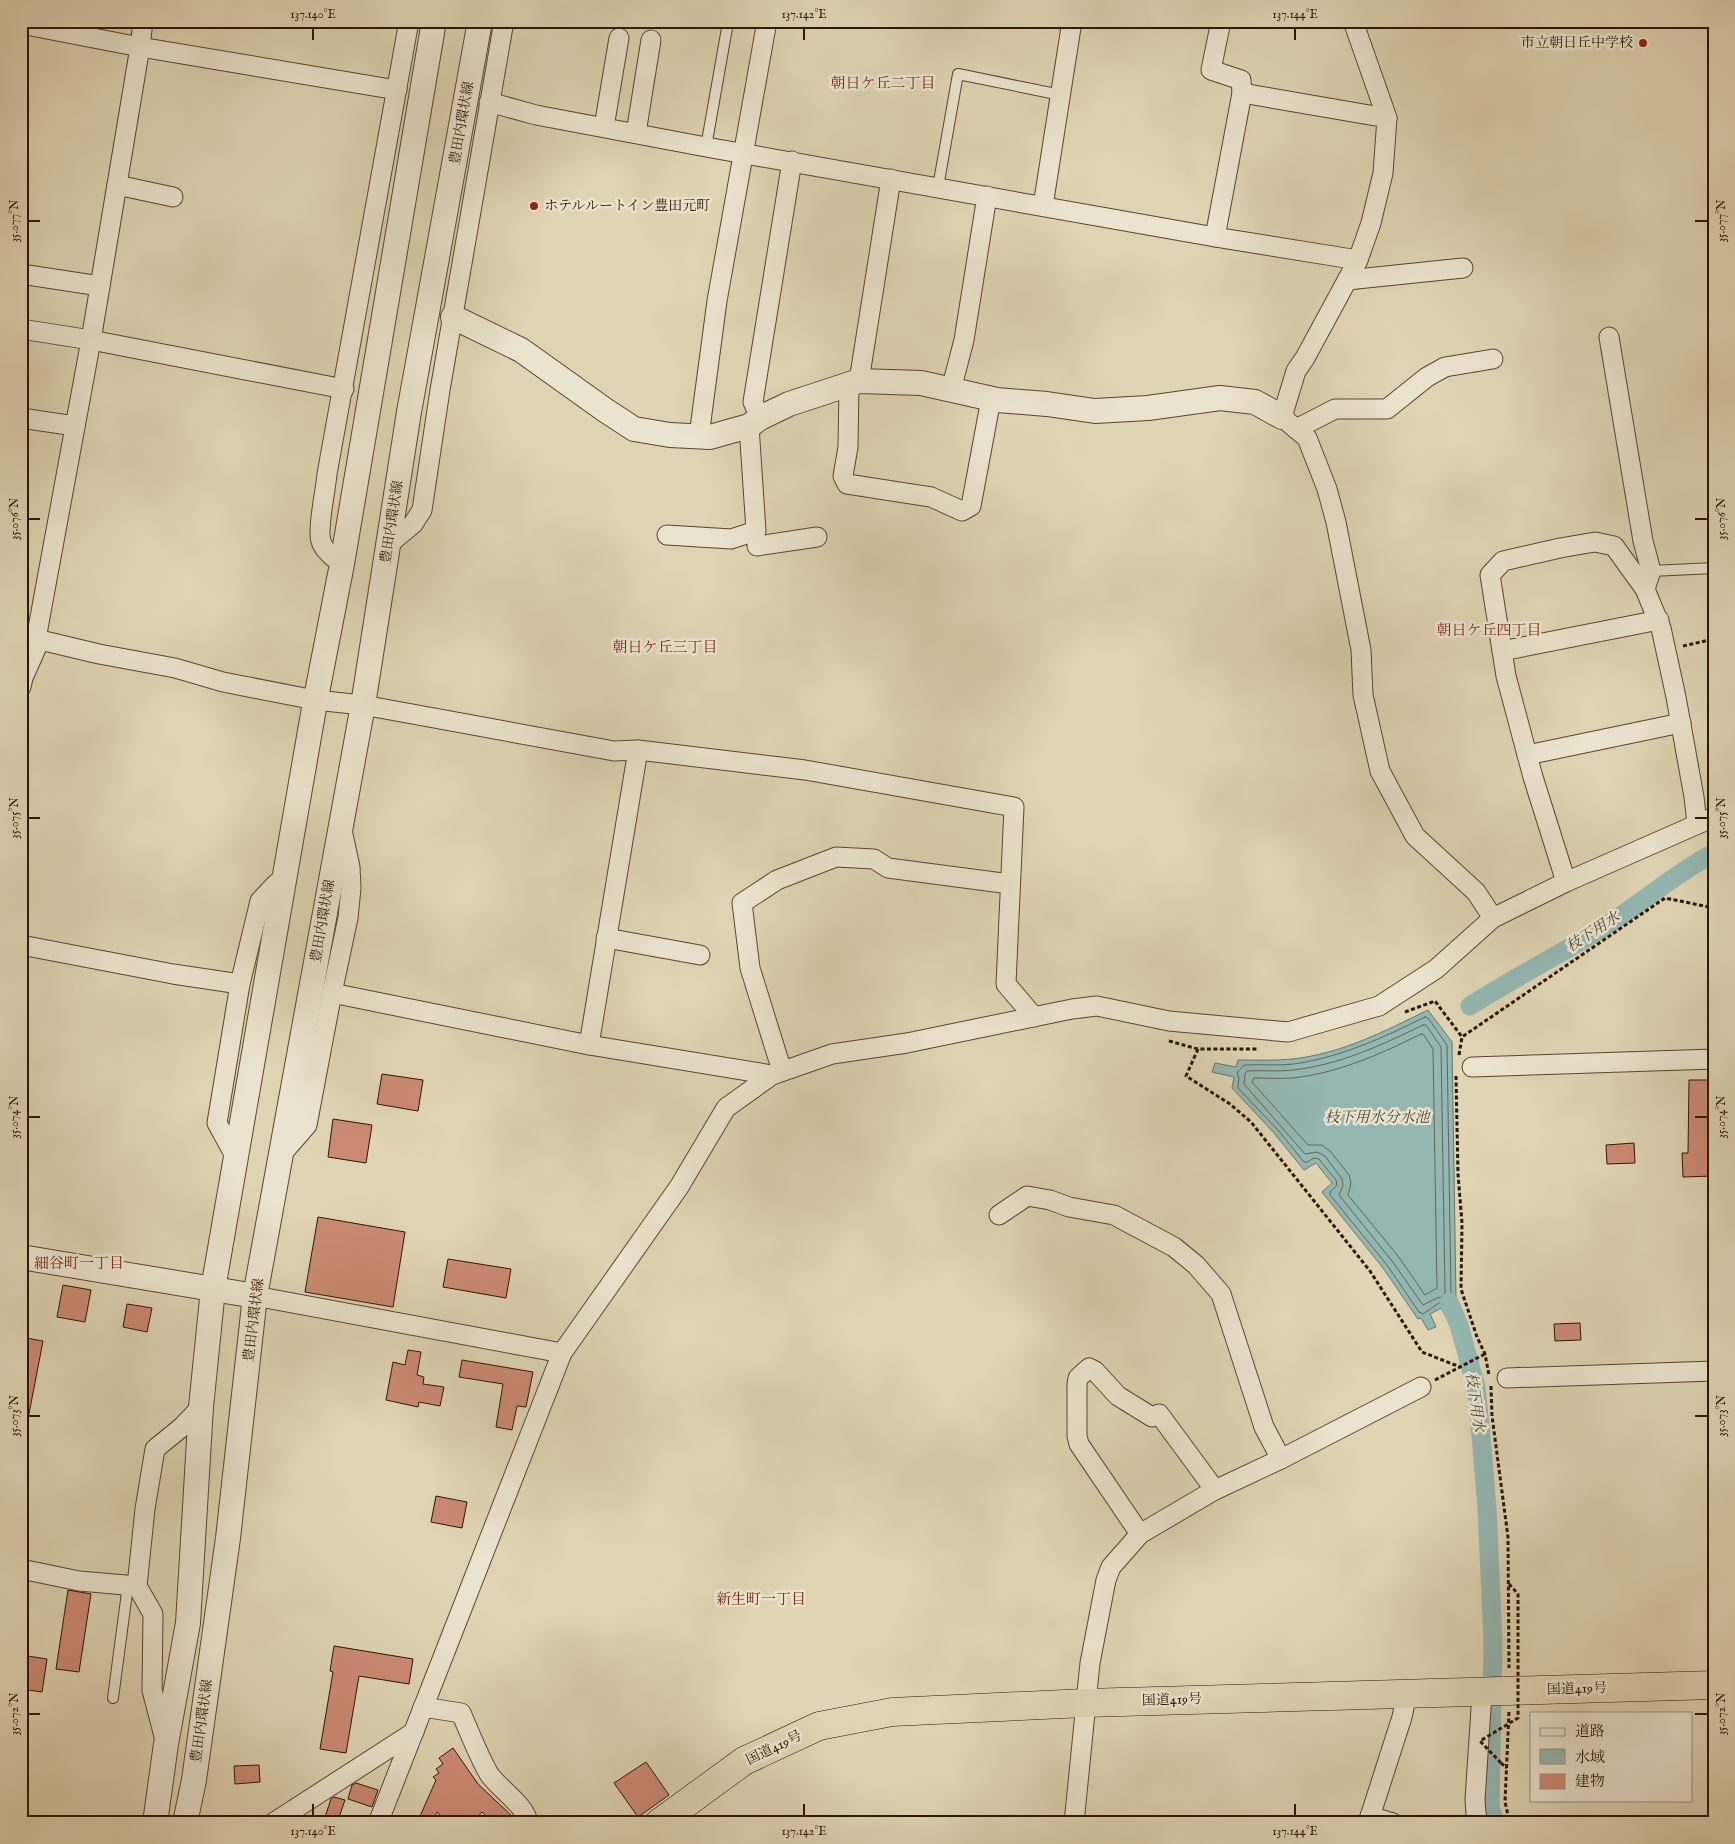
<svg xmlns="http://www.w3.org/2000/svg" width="1735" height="1844" font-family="'IM FELL English','Noto Serif JP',serif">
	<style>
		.water { fill: #94b7b1; stroke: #6b766b }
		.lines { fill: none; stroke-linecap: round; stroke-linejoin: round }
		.shore { stroke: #61665a; stroke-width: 1 }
		.canal { stroke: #94b7b1; stroke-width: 19 }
		.building { fill: #cc8a73; stroke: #2e1502 }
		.service-casing { stroke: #5a452e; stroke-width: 12 }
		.minor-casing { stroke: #5a452e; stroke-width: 21 }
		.tertiary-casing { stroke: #5a452e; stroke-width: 26 }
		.trunk-casing { stroke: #2e1502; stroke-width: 29 }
		.path { stroke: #2e1502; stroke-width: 3; stroke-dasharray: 4 2.5; stroke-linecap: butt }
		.service { stroke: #eae3ce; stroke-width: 10 }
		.minor { stroke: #eae3ce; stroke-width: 19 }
		.tertiary { stroke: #eae3ce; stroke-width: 24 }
		.trunk { stroke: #dfd4b3; stroke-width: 28 }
		.path-bridge { stroke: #2e1502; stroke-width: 3; stroke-dasharray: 4 2.5; stroke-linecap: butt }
		.ticks { fill: none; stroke: #2e1502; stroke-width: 2 }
		.poi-dot { fill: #8f2418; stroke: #eae3ce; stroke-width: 2 }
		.labels { text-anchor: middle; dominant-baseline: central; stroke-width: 5; stroke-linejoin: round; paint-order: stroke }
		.poi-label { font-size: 14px; fill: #2e1502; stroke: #eae3ce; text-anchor: end }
		.street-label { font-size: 14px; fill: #2e1502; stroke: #eae3ce }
		.neighbourhood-label { font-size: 15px; fill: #7a1f14; stroke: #eae3ce }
		.water-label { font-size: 15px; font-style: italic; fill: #4d4637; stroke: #eae3ce }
		.neatline { fill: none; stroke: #2e1502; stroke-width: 2 }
		.ticks-label { font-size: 12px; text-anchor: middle; fill: #2e1502 }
	</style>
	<rect width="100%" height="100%" fill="#dfd4b3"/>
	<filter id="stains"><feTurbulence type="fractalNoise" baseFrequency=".004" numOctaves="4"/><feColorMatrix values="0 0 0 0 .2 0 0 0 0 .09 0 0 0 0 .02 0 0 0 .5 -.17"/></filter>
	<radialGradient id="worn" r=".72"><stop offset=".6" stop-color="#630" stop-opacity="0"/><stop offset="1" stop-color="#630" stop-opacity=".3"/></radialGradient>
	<!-- water -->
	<path class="water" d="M1428 1010 1452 1042 1456 1298 1454 1300 1465 1322 1453 1329 1441 1308 1430 1314 1436 1327 1428 1330 1421 1318 1418 1319 1383 1268 1322 1192 1332 1183 1316 1163 1304 1170 1274 1133 1232 1088 1234 1077 1212 1072 1215 1063 1236 1067 1238 1060C1256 1060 1274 1061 1292 1059 1341 1054 1385 1031 1428 1010Z"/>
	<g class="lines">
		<!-- shore -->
		<g class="shore">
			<path d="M1425 1017 1428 1018 1447 1045 1451 1295 1449 1306 1439 1303 1423 1314 1419 1312 1387 1265 1330 1195V1192L1337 1185 1336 1180 1319 1159 1314 1158 1307 1162H1304L1278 1130 1238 1088 1239 1078 1237 1073 1244 1065C1260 1064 1278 1066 1294 1064 1341 1057 1383 1038 1425 1017Z"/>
			<path d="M1423 1025H1426L1441 1047 1445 1293 1443 1297 1437 1298 1423 1305 1392 1261 1339 1195 1343 1186 1342 1179 1325 1156 1317 1152 1305 1154 1244 1084 1245 1074 1247 1071C1263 1070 1278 1072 1293 1070 1339 1065 1382 1045 1423 1025Z"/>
			<path d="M1421 1034 1424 1035 1433 1049 1437 1288 1425 1295 1398 1256 1348 1195 1351 1183 1349 1175 1331 1152 1322 1145H1308L1252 1082 1254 1078C1267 1078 1280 1079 1293 1078 1338 1073 1381 1054 1421 1034Z"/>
		</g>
		<!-- canal -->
		<g class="canal">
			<path d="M1470 1006C1515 977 1563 953 1609 924 1644 901 1676 873 1714 853"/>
			<path d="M1449 1302 1459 1325 1476 1387 1481 1436 1487 1508 1493 1642 1490 1807 1495 1823"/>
		</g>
	</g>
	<!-- building -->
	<g class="building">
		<path d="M382 1074 423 1080 418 1111 377 1104Z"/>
		<path d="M1689 1080H1714V1176L1683 1177 1682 1153H1688Z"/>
		<path d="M333 1119 372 1125 366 1163 328 1157Z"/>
		<path d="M1634 1143 1635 1163 1607 1164 1606 1145Z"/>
		<path d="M318 1217 405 1232 393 1307 305 1292Z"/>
		<path d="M448 1259 511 1269 506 1298 443 1287Z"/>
		<path d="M63 1285 91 1290 85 1322 57 1317Z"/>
		<path d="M127 1304 152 1308 147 1332 123 1327Z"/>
		<path d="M1580 1323 1581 1340 1555 1341 1554 1324Z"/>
		<path d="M21 1337 43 1341 28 1419 21 1418Z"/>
		<path d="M408 1350 421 1352 417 1375 424 1377 423 1384 444 1387 440 1406 419 1402 418 1407 386 1400 393 1362 405 1365Z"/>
		<path d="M462 1360 533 1372 526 1407 517 1406 512 1430 496 1427 503 1384 459 1377Z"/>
		<path d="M436 1496 467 1502 462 1528 431 1522Z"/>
		<path d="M68 1590 91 1594 79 1672 56 1669Z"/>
		<path d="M334 1646 413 1659 409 1684 359 1676 346 1753 320 1749 333 1672 330 1671Z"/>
		<path d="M21 1655 47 1659 42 1692 21 1689Z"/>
		<path d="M453 1748 478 1784 515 1819 516 1823H493L482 1812 472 1823H448L437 1812 432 1823H417L436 1780 433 1777 439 1773 436 1769 443 1764 439 1758Z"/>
		<path d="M646 1762 669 1795 638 1817 614 1783Z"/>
		<path d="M259 1765 260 1782 235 1784 234 1766Z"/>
		<path d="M356 1783 378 1790 372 1807 348 1799 352 1785Z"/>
		<path d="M334 1797 345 1800 337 1823H323L331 1799Z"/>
	</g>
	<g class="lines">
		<defs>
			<g id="service">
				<path d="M1050 21 1071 26"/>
				<path d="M706 147 727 28"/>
				<path d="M938 187 958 74 1061 95"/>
				<path d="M1651 571 1714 568"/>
				<path d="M113 1698 128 1585"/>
			</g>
			<g id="minor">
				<path d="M1221 21 1211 70 1241 80 1242 93 1387 118"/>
				<path d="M1353 21 1387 118 1383 173 1371 223 1358 260 1305 358 1296 371 1282 417 1307 438 1327 489 1336 522 1361 650 1363 695 1380 771 1415 836 1476 892 1493 918"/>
				<path d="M21 24 140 47 397 90"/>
				<path d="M489 102 536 115 706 147 1215 237 1358 260"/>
				<path d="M604 127 619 38"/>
				<path d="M636 133 651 40"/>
				<path d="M117 185 173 197"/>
				<path d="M1043 206 1072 21"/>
				<path d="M1215 237 1242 93"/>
				<path d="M21 274 100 286"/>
				<path d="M1347 280 1463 268"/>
				<path d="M21 329 91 340 344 389"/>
				<path d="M1609 337 1643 541 1651 571 1645 589"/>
				<path d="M859 381 891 179"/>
				<path d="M849 386 848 447 843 476 847 484 931 497 962 511 971 506 991 399"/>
				<path d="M951 390 964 340 987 196"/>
				<path d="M21 418 75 426"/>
				<path d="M760 418 753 402 792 161"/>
				<path d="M1296 429 1335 409H1387L1427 377 1445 367 1493 359"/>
				<path d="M699 436 717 301 767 21"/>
				<path d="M667 535 731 539 756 531 749 426"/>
				<path d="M389 544 413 524 422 510 440 390 504 21"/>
				<path d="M757 546 817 537"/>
				<path d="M342 564C335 559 323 550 321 541 317 529 326 488 327 474L409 21"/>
				<path d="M36 639 99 654 175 668 223 682 315 700 363 705 614 751 638 750 805 770 1014 807 1006 984 1034 1017"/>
				<path d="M38 644 36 639 91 340 140 47 143 21"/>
				<path d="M1502 651 1659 620"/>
				<path d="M21 687 23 678 38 644"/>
				<path d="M1527 755 1681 723"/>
				<path d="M1566 882 1533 777 1506 676 1490 575 1503 561 1560 548 1595 542 1614 546 1645 589 1661 628 1676 697 1694 797 1697 824"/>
				<path d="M606 938 700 955"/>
				<path d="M21 945 173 974 240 984"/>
				<path d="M332 993 589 1045 772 1075"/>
				<path d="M589 1045 638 750"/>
				<path d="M1472 1067 1714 1059"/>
				<path d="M782 1071 750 968 742 903 777 880 836 857 874 859 888 868 1010 884"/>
				<path d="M235 1156 217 1123 240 984 260 901 276 884 285 877"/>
				<path d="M280 1156 307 1125 332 993 348 918 351 888 350 867 342 830"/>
				<path d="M999 1215 1027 1196 1050 1200 1069 1207 1114 1215 1174 1247 1196 1265 1221 1294 1264 1427 1281 1459"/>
				<path d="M255 1296 562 1353"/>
				<path d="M1507 1378 1714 1371"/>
				<path d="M1140 1534 1079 1444 1077 1436V1384L1078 1378 1089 1368 1095 1371 1118 1396 1152 1417 1159 1414 1215 1490"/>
				<path d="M21 1569 79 1581 137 1586"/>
				<path d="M423 1707 461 1713C470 1733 478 1755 489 1774 499 1789 526 1805 528 1823"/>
				<path d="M165 1740 152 1690 153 1614 137 1586 145 1509 155 1449 182 1427 201 1407"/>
				<path d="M1370 1816 1393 1823"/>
				<path d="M273 1823 414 1732"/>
				<path d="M378 1823 562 1353 679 1187 726 1108 772 1075 832 1054 907 1043 1072 1009 1097 1006 1169 1021 1288 1032 1379 1006 1436 969 1493 918 1566 882 1714 817"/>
				<path d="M1074 1823 1090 1663 1106 1580 1111 1567 1140 1534 1213 1491 1281 1459 1421 1387"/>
				<path d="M1368 1823 1402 1717 1407 1693"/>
				<path d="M1479 1823 1476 1814 1475 1800 1482 1693"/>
			</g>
			<g id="tertiary">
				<path d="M453 317 521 350 605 410 634 429 670 435 710 437 749 426 760 418 789 404 859 381 921 383 997 400 1047 404 1095 411 1148 408 1220 398 1255 402 1282 417"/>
				<path d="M21 1257 255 1296"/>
				<path d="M155 1823 166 1744 188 1623 201 1407 213 1289 314 708 342 564 434 21"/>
				<path d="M185 1823 194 1780 228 1538 255 1296 363 705 409 412 480 21"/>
			</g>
			<path id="trunk" d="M659 1823 744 1761 819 1726 892 1712 1085 1703 1714 1685"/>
		</defs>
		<!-- service casing -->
		<use href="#service" class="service-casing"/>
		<!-- minor casing -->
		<use href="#minor" class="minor-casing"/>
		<!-- tertiary casing -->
		<use href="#tertiary" class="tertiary-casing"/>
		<!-- trunk casing -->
		<use href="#trunk" class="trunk-casing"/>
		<!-- path -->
		<g class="path">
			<path d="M1683 646 1714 639"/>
			<path d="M1405 1012 1435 1001 1462 1037"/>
			<path d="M1169 1041 1198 1049H1259"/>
			<path d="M1198 1049 1186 1076 1230 1104 1251 1122 1370 1271 1422 1352 1460 1367"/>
			<path d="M1459 1055 1462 1037 1665 898 1714 908"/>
			<path d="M1456 1076 1458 1174 1462 1223 1461 1289 1477 1337 1485 1354 1489 1375"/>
			<path d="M1435 1380 1485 1354"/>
			<path d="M1491 1386 1492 1416 1508 1537 1509 1668"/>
			<path d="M1509 1584 1518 1594V1656"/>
			<path d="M1509 1712 1505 1802 1508 1815 1512 1823"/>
			<path d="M1501 1763 1507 1768"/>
		</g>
		<!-- service -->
		<use href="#service" class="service"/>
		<!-- minor -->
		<use href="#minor" class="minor"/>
		<!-- tertiary -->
		<use href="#tertiary" class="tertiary"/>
		<!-- trunk -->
		<use href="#trunk" class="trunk"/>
		<!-- path-bridge -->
		<path class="path-bridge" d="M1501 1763 1480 1741 1518 1718V1656"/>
	</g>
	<!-- ticks -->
	<path class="ticks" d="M313 28V40M804 28V40M1295 28V40M28 221H40M1695 221H1708M28 519H40M1695 519H1708M28 818H40M1695 818H1708M28 1117H40M1695 1117H1708M28 1416H40M1695 1416H1708M28 1714H40M1695 1714H1708M313 1804V1816M804 1804V1816M1295 1804V1816"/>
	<!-- markers -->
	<g class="poi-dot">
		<circle cx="1643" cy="43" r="5"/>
		<circle cx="534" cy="206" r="5"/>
	</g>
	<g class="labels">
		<!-- poi labels -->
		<g class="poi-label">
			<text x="1633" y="43">市立朝日丘中学校</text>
			<text x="544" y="206" text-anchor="start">ホテルルートイン豊田元町</text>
		</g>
		<!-- street labels -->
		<g class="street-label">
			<text transform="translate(462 123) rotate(-80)">豊田内環状線</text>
			<text transform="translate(392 522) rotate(-81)">豊田内環状線</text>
			<text transform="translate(323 921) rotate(-80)">豊田内環状線</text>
			<text transform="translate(254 1320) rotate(-83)">豊田内環状線</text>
			<text transform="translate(1577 1689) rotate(-2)">国道419号</text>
			<text transform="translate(1172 1700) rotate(-2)">国道419号</text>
			<text transform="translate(202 1721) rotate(-82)">豊田内環状線</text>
			<text transform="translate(774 1748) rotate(-26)">国道419号</text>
		</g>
		<!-- neighbourhood labels -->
		<g class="neighbourhood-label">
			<text x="883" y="83">朝日ケ丘二丁目</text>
			<text x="1489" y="630">朝日ケ丘四丁目</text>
			<text x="665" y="647">朝日ケ丘三丁目</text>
			<text x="79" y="1263">細谷町一丁目</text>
			<text x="761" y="1599">新生町一丁目</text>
		</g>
		<!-- water labels -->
		<g class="water-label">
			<text transform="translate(1593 932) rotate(-33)">枝下用水</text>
			<text x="1377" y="1117">枝下用水分水池</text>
			<text transform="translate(1475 1402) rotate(82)">枝下用水</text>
		</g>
	</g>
	<!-- margin -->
	<rect width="1735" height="1844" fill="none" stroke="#dfd4b3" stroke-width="55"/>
	<!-- legend -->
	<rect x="1530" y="1712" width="162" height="90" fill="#eae3ce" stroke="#9f917c"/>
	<rect x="1540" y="1728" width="25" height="8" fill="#eae3ce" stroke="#9f917c"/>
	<text x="1575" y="1736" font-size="15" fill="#2e1502">道路</text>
	<rect x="1540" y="1749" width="25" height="15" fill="#94b7b1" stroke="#9f917c"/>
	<text x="1575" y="1762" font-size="15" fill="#2e1502">水域</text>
	<rect x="1540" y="1774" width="25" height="15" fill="#cc8a73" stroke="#9f917c"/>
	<text x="1575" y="1786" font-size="15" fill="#2e1502">建物</text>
	<rect x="28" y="28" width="1680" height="1788" class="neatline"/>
	<g class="ticks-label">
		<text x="313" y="18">137.140°E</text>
		<text x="804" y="18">137.142°E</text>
		<text x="1295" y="18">137.144°E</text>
		<text transform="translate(14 221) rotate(-90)" y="4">35.077°N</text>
		<text transform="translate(1721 221) rotate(-90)" y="4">35.077°N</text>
		<text transform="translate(14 519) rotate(-90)" y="4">35.076°N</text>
		<text transform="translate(1721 519) rotate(-90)" y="4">35.076°N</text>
		<text transform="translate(14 818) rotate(-90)" y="4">35.075°N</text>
		<text transform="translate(1721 818) rotate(-90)" y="4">35.075°N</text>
		<text transform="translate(14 1117) rotate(-90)" y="4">35.074°N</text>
		<text transform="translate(1721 1117) rotate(-90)" y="4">35.074°N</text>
		<text transform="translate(14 1416) rotate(-90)" y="4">35.073°N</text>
		<text transform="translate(1721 1416) rotate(-90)" y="4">35.073°N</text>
		<text transform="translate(14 1714) rotate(-90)" y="4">35.072°N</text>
		<text transform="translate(1721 1714) rotate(-90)" y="4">35.072°N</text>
		<text x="313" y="1835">137.140°E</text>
		<text x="804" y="1835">137.142°E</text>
		<text x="1295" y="1835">137.144°E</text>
	</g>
	<rect width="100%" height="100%" filter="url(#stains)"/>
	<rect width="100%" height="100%" fill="url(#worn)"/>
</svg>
